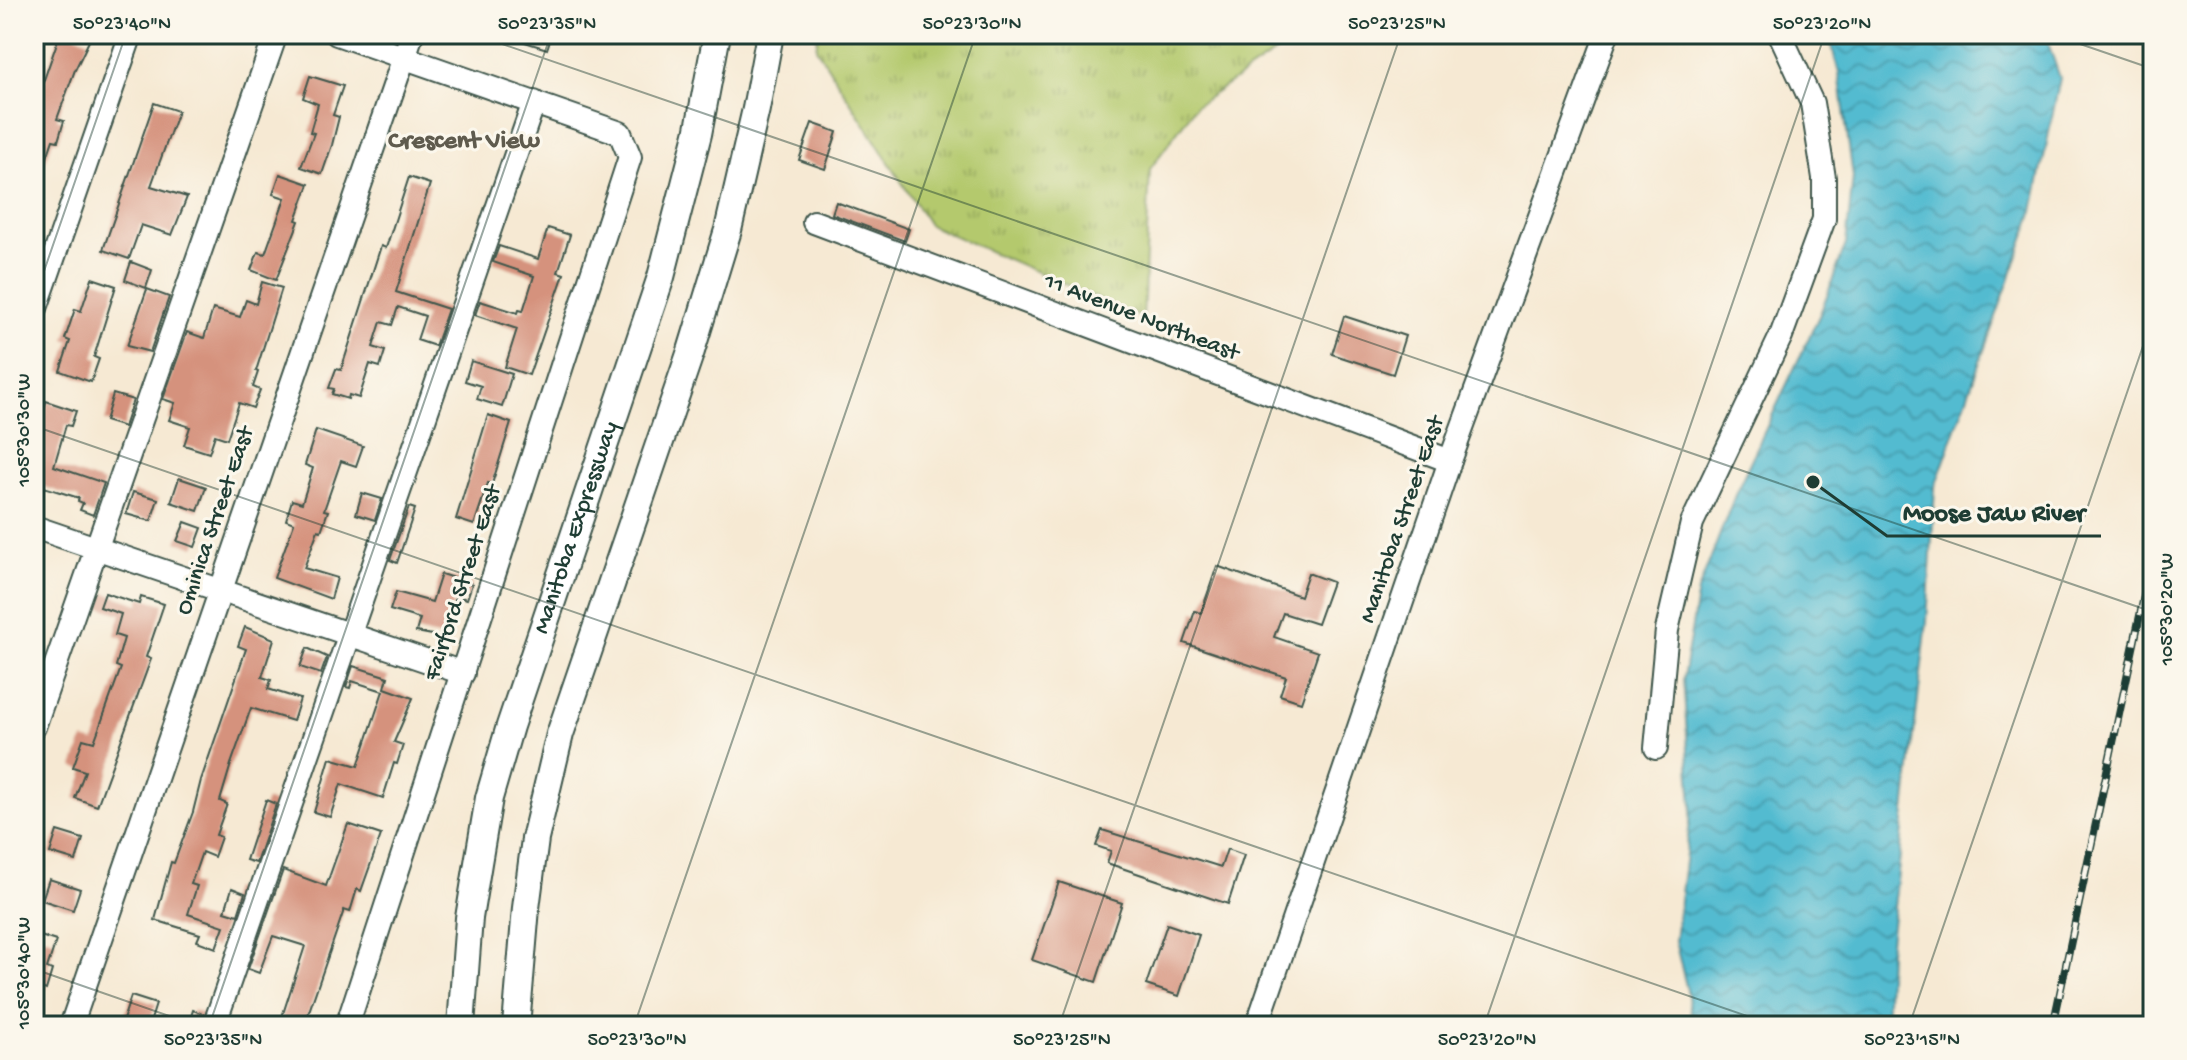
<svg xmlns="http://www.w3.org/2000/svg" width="2187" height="1060" font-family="'Gochi Hand',sans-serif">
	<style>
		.grass { fill: url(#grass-tufts); stroke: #6a8350; stroke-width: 2 }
		.water { fill: url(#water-waves); stroke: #397c82; stroke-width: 2 }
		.building { fill: #d5927d }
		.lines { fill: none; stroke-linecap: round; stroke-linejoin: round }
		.minor-casing { stroke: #3f574c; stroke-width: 26 }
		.major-casing { stroke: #3f574c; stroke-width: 30 }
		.minor { stroke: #fff; stroke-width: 22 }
		.major { stroke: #fff; stroke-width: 26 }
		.rail-casing { stroke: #1f3d34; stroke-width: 8 }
		.rail { stroke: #fbf7ec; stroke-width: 5; stroke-dasharray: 15; stroke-linecap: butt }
		.ticks { fill: none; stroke: #1f3d34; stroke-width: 2; stroke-opacity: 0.45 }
		.labels { text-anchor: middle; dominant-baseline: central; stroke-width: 6; stroke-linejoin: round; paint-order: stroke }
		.street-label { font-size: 24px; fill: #1f3d34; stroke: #fbf7ec }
		.neighbourhood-label { font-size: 26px; font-weight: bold; fill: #5f5b4e; stroke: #fbf7ec }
		.leader { fill: none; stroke: #1f3d34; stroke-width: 3 }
		.callout-dot { fill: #1f3d34; stroke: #fbf7ec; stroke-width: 3 }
		.callout-label { font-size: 26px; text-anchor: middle; font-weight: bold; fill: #1f3d34; stroke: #fbf7ec; stroke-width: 6; stroke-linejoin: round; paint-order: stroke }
		.neatline { fill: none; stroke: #1f3d34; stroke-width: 3 }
		.ticks-label { font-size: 20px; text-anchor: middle; fill: #1f3d34 }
	</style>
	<defs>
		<pattern id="grass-tufts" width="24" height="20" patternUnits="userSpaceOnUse" patternTransform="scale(2)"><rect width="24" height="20" fill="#b4c96d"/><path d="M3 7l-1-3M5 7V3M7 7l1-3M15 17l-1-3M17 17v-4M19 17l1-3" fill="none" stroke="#92a45a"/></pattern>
		<pattern id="water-waves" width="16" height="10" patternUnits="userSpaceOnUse" patternTransform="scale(2)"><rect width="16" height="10" fill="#53bbd0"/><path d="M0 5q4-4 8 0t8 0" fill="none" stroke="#49a"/></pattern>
	</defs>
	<rect width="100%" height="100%" fill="#fbf7ec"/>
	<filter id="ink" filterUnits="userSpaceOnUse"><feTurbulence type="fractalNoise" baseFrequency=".0125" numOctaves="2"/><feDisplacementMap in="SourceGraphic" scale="16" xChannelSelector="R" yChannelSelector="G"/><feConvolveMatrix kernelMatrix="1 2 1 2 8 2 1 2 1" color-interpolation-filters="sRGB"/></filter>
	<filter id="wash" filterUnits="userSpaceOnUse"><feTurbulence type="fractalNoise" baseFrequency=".006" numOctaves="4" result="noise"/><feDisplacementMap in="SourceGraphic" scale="32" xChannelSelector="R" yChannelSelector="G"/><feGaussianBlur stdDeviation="1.8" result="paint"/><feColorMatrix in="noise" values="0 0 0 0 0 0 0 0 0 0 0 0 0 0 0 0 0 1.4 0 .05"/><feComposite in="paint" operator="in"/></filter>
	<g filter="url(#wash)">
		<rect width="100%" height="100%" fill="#f6e9d3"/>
		<!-- grass -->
		<path class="grass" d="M818 34H1303L1196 106 1150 169 1143 318 929 225 816 48Z"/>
		<!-- water -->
		<path class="water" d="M1828 34H2045L2060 78 2032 216 1935 487 1927 621 1889 951 1886 1026H1693L1687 990 1675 941 1692 806 1683 678 1698 591 1737 490 1820 314 1846 244 1853 177 1839 72Z"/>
		<g id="blocks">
			<!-- building -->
			<g class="building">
				<path d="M60 34H73L89 41 75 70 57 119 64 121 58 141 53 140 36 189H34V121L42 98 38 97Z"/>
				<path d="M509 34H552L547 49 509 37Z"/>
				<path d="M310 76 343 86 333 115 339 117 332 145 322 174 301 167 314 133 310 132 318 104 303 98Z"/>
				<path d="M154 103 178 111 151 186 187 197 172 235 141 225 129 259 103 250Z"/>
				<path d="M812 123 837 132 825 169 799 160Z"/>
				<path d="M280 174 309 184 296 220 299 221 276 280 251 270 258 252 265 254 285 198 273 194Z"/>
				<path d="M409 177 430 184 396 292 448 309 435 346 417 340 425 316 398 307 392 325 381 322 373 347 385 351 380 367 370 364 359 398 349 395 348 399 332 394 334 389 329 388 336 369 341 370 381 246 386 248Z"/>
				<path d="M836 202 909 229 905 241 832 214Z"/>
				<path d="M548 228 570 235 558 272 564 274 529 375 505 367 517 329 475 315 480 301 518 313 519 310 523 311 534 276 493 262 499 246 538 259Z"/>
				<path d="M131 262 152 270 146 288 125 280Z"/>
				<path d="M92 278 116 286 94 357 99 359 91 382 60 371 70 341 65 339 75 309 81 311Z"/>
				<path d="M262 282 282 288 256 371 258 372 253 387 260 390 253 408 239 403 227 439 215 435 209 453 184 445 190 427 169 420 175 403 163 399 187 332 204 338 213 309 240 317 246 300 256 304Z"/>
				<path d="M147 289 169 297 150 352 127 346Z"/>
				<path d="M1344 316 1405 336 1393 374 1332 354Z"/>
				<path d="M471 361 512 374 502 407 477 399 481 386 465 381Z"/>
				<path d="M113 394 133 400 124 427 105 421Z"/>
				<path d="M46 401 76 411 71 426 66 425 54 466 104 483 93 515 80 510 83 503 78 501 79 498 34 484V454Z"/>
				<path d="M488 415 511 423 492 484 488 483 474 525 456 519Z"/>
				<path d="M316 430 363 446 356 466 341 461 324 510 328 511 321 531 318 530 304 568 337 578 331 599 274 578 294 523 286 520 292 500 302 503 313 468 305 465Z"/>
				<path d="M179 478 206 487 198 511 171 502Z"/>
				<path d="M133 492 158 499 151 521 126 514Z"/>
				<path d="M362 493 382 499 375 520 356 514Z"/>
				<path d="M409 507 415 509 397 563 390 560Z"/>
				<path d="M185 522 202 528 195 547 177 541Z"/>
				<path d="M1217 566 1300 596 1308 573 1332 582 1317 624 1283 613 1274 637 1318 652 1301 702 1280 695 1286 677 1184 643 1195 611 1201 613Z"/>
				<path d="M441 574 472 584 467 599 456 596 443 637 416 632 420 619 390 610 396 592 432 602Z"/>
				<path d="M105 593 139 604 141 597 164 604 146 657 151 659 97 806 75 798 85 771 73 767 83 739 94 742 121 668 116 666 124 638 115 635 121 614 100 607Z"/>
				<path d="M245 627 274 639 262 677 271 680 268 689 300 699 293 721 251 708 231 764 220 801 227 804 216 835 221 837 214 857 202 852 191 884 197 886 188 914 224 926 216 948 197 941 200 934 155 920 171 862 174 863 193 812 201 780 246 649 238 646Z"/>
				<path d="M307 648 327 657 321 674 300 667Z"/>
				<path d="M353 666 388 677 385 688 413 698 394 742 403 745 397 764 394 763 383 798 341 784 330 817 314 812 330 758 358 766 383 691 352 681 350 688 346 687Z"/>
				<path d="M266 800 276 804 256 863 246 860Z"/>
				<path d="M348 824 381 835 361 891 357 889 350 912 344 910 304 1026H279L305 946 273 936 259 973 248 969 283 870 326 886Z"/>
				<path d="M1102 830 1221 867 1227 849 1244 855 1228 904 1107 863 1111 851 1096 846Z"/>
				<path d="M57 831 83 839 76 861 50 853Z"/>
				<path d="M49 879 80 889 73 910 42 900Z"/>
				<path d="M1059 882 1122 903 1096 982 1032 960Z"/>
				<path d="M232 888 245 893 238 915 225 911Z"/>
				<path d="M1167 924 1199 935 1179 996 1146 985Z"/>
				<path d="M34 934 56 941 47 968 52 970 46 990 41 988 37 1000 34 999Z"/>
				<path d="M131 996 156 1004 149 1026H121Z"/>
				<path d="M193 1010 203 1014 200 1026H188Z"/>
			</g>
		</g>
	</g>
	<g filter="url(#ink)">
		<use href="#blocks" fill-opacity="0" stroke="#3f574c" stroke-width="2"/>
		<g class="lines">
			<defs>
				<g id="minor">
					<path d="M337 34 620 133 630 157 347 1026"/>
					<path d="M814 222 1450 461"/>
					<path d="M34 314 131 34"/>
					<path d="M34 527 463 673"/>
					<path d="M34 727 276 34"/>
					<path d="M1656 748 1667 630 1692 523 1781 336 1824 219V178L1812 103 1780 34"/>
					<path d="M71 1026 412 34"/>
					<path d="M214 1026 534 102"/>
					<path d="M1257 1026 1450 461 1607 34"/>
				</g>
				<g id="major">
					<path id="s1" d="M461 1026 469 918 478 863 489 798 510 726 661 277 698 134 717 34"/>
					<path d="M516 1026 526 908 535 839 560 734 691 351 728 230 756 109 770 34"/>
				</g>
			</defs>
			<!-- minor casing -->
			<use href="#minor" class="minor-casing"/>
			<!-- major casing -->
			<use href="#major" class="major-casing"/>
			<!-- minor -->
			<use href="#minor" class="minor"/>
			<!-- major -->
			<use href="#major" class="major"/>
			<defs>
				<path id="rail" d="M2053 1026 2153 554"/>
			</defs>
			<!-- rail casing -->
			<use href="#rail" class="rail-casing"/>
			<!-- rail -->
			<use href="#rail" class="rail"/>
		</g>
	</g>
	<!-- ticks -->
	<path class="ticks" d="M473 34 2153 612M2051 34 2153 69M34 300 126 34M34 426 1776 1026M34 969 198 1026M209 1026 551 34M634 1026 976 34M1059 1026 1401 34M1484 1026 1825 34M1909 1026 2153 317"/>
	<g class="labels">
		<!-- street labels -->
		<g class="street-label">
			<text transform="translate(1141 318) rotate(21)">11 Avenue Northeast</text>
			<text transform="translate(1403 520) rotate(-71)">Manitoba Street East</text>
			<text transform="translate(216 521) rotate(-71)">Ominica Street East</text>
			<text stroke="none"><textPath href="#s1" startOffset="514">Manitoba Expressway</textPath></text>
			<text transform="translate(464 583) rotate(-72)">Fairford Street East</text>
		</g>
		<!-- neighbourhood labels -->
		<g class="neighbourhood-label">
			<text x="464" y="142">Crescent View</text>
		</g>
	</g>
	<!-- callouts -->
	<path class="leader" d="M1813 482L1887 536H2101"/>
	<circle class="callout-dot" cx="1813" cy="482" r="8"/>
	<g class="callout-label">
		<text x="1994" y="520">Moose Jaw River</text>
	</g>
	<!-- margin -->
	<rect width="2187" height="1060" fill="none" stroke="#fbf7ec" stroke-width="88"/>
	<rect x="44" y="44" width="2099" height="972" class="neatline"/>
	<g class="ticks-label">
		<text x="122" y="29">50°23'40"N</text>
		<text x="547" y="29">50°23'35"N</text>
		<text x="972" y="29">50°23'30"N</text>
		<text x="1397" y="29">50°23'25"N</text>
		<text x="1822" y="29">50°23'20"N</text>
		<text transform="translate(22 430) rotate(-90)" y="7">105°30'30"W</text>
		<text transform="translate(2165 609) rotate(-90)" y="7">105°30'20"W</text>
		<text transform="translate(22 973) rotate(-90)" y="7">105°30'40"W</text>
		<text x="213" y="1045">50°23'35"N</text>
		<text x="637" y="1045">50°23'30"N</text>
		<text x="1062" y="1045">50°23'25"N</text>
		<text x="1487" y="1045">50°23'20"N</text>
		<text x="1912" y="1045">50°23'15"N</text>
	</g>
</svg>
